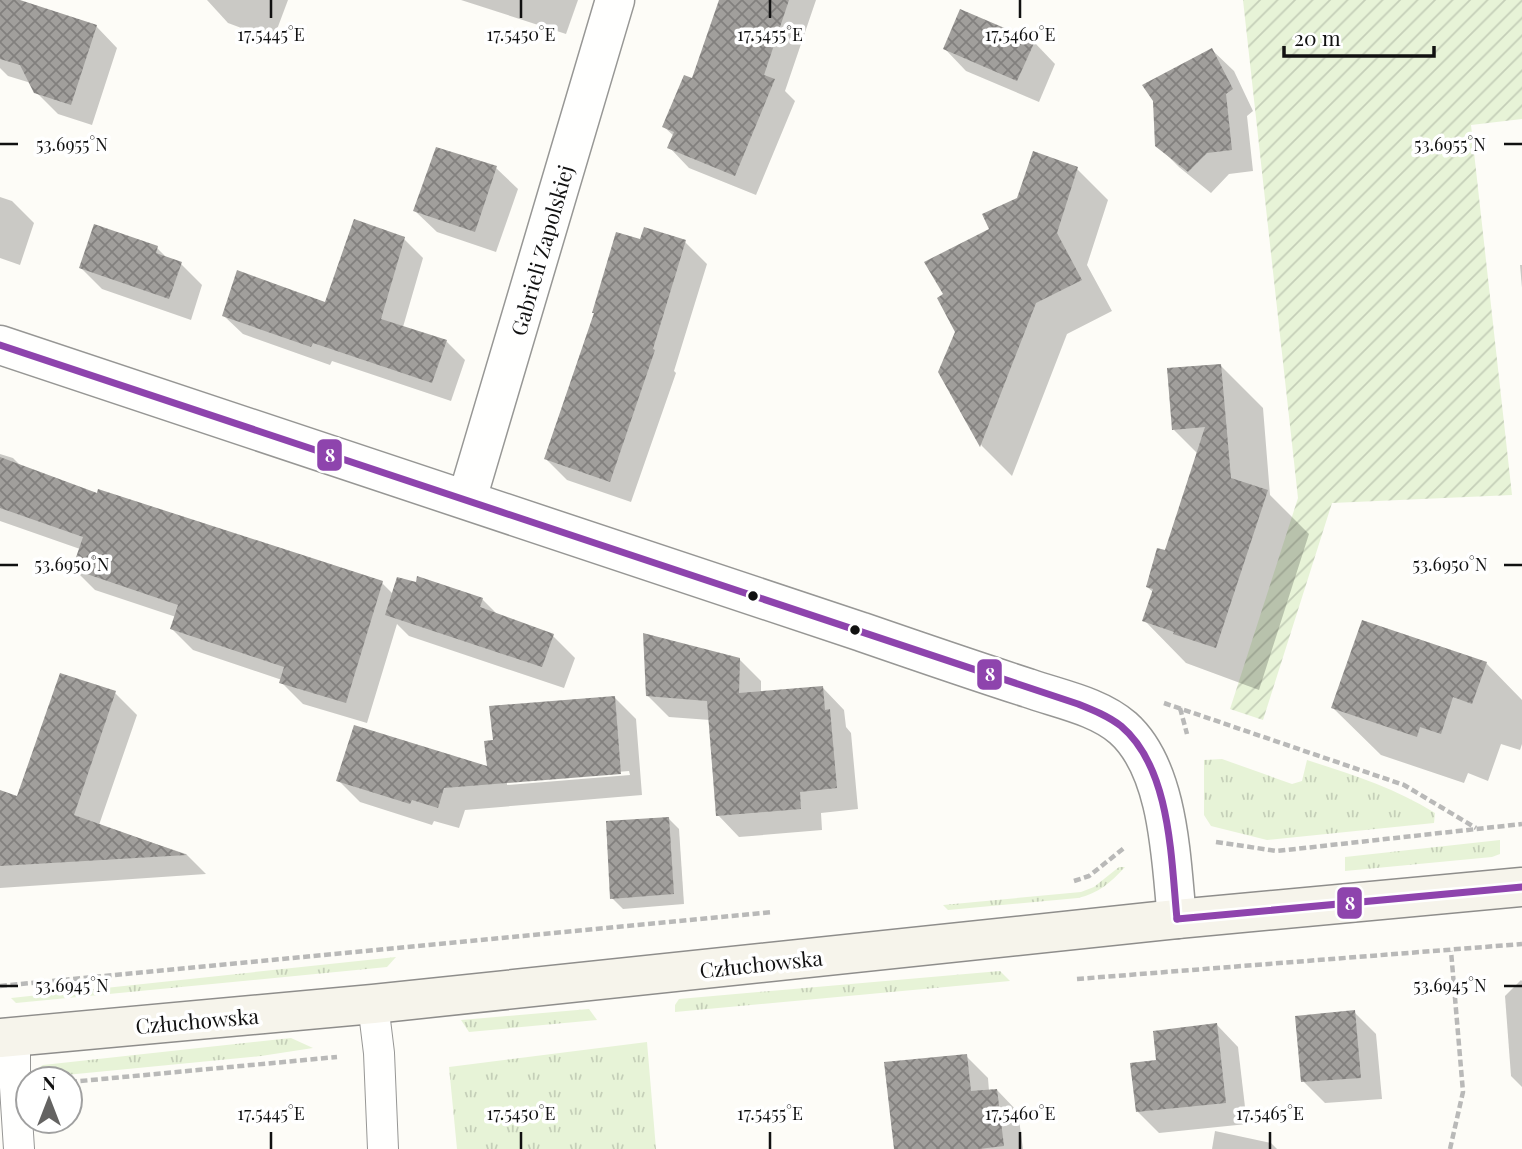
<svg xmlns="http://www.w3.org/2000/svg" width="1522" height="1149" font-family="'Playfair Display',serif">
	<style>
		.grass { fill: url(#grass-tufts) }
		.garden { fill: url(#garden-furrows) }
		.shadow { fill: #0003; fill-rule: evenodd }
		.building { fill: url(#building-cross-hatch) }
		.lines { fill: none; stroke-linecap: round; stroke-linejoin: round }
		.service-casing { stroke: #979795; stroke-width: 32 }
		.minor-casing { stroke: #979795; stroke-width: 41 }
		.secondary-casing { stroke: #8e8d8b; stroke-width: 41 }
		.path { stroke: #b9b9b8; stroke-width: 4.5; stroke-dasharray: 7 3.5; stroke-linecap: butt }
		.service { stroke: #fffffe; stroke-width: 30 }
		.minor { stroke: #fffffe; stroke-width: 38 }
		.secondary { stroke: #f6f4eb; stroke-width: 38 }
		.bus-1-casing { stroke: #fff; stroke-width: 12 }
		.bus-1 { stroke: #8e44ad; stroke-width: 7 }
		.ticks { fill: none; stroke: #111; stroke-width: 2.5 }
		.bus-dot { fill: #111; stroke: #fff; stroke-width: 2.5 }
		.labels { text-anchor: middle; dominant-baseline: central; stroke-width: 7; stroke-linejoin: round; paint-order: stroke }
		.street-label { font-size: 21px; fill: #111; stroke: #fff }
		.ticks-label { font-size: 18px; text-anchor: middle; fill: #111; stroke: #fff; stroke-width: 7; stroke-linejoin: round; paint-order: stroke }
		.line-badge { stroke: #fff; stroke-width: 2.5 }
		.badge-label { font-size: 19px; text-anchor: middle; font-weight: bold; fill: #fff }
	</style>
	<defs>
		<pattern id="grass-tufts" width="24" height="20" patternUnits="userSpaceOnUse" patternTransform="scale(1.75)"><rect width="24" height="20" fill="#e7f3d7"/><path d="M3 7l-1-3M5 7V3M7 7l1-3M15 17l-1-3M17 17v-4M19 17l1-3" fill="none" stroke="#c5cfb8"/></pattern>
		<pattern id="garden-furrows" width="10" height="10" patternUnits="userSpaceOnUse" patternTransform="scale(1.75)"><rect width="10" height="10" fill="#e7f3d7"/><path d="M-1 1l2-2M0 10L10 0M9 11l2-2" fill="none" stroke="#c5cfb8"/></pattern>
		<pattern id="building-cross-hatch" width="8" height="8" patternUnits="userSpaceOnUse" patternTransform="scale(1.75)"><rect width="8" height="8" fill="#a19f9c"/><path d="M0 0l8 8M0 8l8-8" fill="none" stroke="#82807e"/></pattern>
	</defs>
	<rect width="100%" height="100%" fill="#fdfcf7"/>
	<!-- grass -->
	<g class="grass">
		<path d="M1222 759 1292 784 1302 781 1307 760C1353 775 1395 788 1435 813L1434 823 1267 840 1211 826 1204 815V760Z"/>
		<path d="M1500 840V854L1492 857 1345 871V857Z"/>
		<path d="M1119 867H1125C1110 883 1099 893 1078 898L948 910 943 905 1081 892 1094 887Z"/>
		<path d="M396 957 387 967 16 1003 11 998Z"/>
		<path d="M1000 971 1010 981 675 1012V1005L679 999Z"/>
		<path d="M589 1009 597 1020 469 1032 461 1020Z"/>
		<path d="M291 1038 313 1048 261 1056 35 1078 38 1068 43 1065Z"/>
		<path d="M647 1042 656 1149H457L449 1067Z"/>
	</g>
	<!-- garden -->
	<path class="garden" d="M1243 0H1522V119L1471 125 1512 495 1332 503 1263 720 1230 709 1298 498Z"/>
	<!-- shadow -->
	<g class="shadow">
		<path d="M3 0H14L96 26 117 48 92 125 58 114 36 92 31 83 8 76 0 68V10Z"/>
		<path d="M207 0H288L273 40 228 23Z"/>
		<path d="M461 0H578L566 34Z"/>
		<path d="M721 0H816L785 91 795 101 756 195 689 168 669 147 674 136 664 127 693 80Z"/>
		<path d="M1034 42 1055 64 1039 102 966 71 945 49Z"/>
		<path d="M1212 50 1234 71 1253 111 1247 116 1253 171 1229 174 1211 193 1179 167 1157 145Z"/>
		<path d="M496 168 518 189 496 252 437 232 415 211Z"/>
		<path d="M1077 169 1108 200 1087 265 1112 311 1067 334 1012 476 982 446 940 371 957 332 945 295 991 230Z"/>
		<path d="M0 197 12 201 34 223 20 265 0 258Z"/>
		<path d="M404 239 423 258 403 327 446 341 465 360 451 401 332 361 330 365 243 334 224 316 326 304Z"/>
		<path d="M641 241 685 242 707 264 674 371 676 373 631 502 567 480 546 459 596 314Z"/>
		<path d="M157 248 169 260 181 264 202 285 191 320 102 289 81 268Z"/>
		<path d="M1520 265H1522V288Z"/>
		<path d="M1221 366 1263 408 1270 495 1309 534 1259 690 1186 663 1144 620 1153 592 1147 587 1166 552 1198 454 1174 430Z"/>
		<path d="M0 454 13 458 22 467 98 495 382 583 394 595 482 599 499 616 553 636 575 658 564 688 409 636 397 624 367 723 303 704 281 682 282 680 193 650 172 629 176 617 95 590 74 569 80 549 0 521Z"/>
		<path d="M739 659 761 681V693L823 688 844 710 846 727 851 733 858 809 821 813 822 830 739 837 718 815 710 720 669 717 647 695Z"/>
		<path d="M1486 663 1522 700V744L1520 750 1501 744 1488 781 1468 773 1464 783 1381 755 1333 708Z"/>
		<path d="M115 693 137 715 99 825 186 854 206 874 0 888V792L18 798Z"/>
		<path d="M614 697 636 719 642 795 465 810 459 828 434 821 432 825 360 802 338 780 489 769ZM629 771 630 775 507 785V781Z"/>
		<path d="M668 818 679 829 684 904 623 909 612 898Z"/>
		<path d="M1521 980 1522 981V1087L1511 1076 1505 996Z"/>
		<path d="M1354 1012 1376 1034 1382 1099 1325 1103 1303 1081Z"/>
		<path d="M1217 1025 1238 1047 1247 1124 1159 1133 1137 1111 1157 1061Z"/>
		<path d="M966 1056 988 1078 989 1091 997 1090 1018 1112 1023 1149H896Z"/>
		<path d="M1215 1131 1271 1143 1277 1149H1212Z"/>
	</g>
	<!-- building -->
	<g class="building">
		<path d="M0 0H20L97 25 71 105 34 93 20 65 0 59Z"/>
		<path d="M719 0H789L764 75 775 79 735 176 667 148 674 132 662 127 684 75 692 78Z"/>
		<path d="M960 9 1035 41 1017 81 943 49Z"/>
		<path d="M1212 48 1233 89 1226 94 1232 150 1207 153 1188 172 1155 146 1153 101 1142 85Z"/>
		<path d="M436 147 497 166 475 232 413 211Z"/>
		<path d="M1033 151 1078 167 1057 233 1082 280 1036 303 980 447 938 372 955 332 937 298 943 294 924 262 989 229 982 214 1017 198Z"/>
		<path d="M354 219 405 237 381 319 447 340 432 383 313 343 311 347 222 316 237 270 325 302Z"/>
		<path d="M94 224 158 246 156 253 182 262 169 299 79 268Z"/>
		<path d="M644 227 686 240 653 349 655 350 610 482 544 459 594 313H592L616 232 640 239Z"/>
		<path d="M1221 364 1231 478 1268 490 1216 648 1173 634 1174 632 1142 621 1153 589 1146 587 1157 548 1165 550 1205 427 1172 430 1167 368Z"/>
		<path d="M0 457 97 493 98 489 383 581 346 703 279 683 284 667 170 629 178 605 72 569 83 537 0 508Z"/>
		<path d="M417 576 483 598 480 607 554 634 542 667 385 615 397 577 416 582Z"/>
		<path d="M1362 620 1487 662 1472 704 1453 697 1441 734 1420 727 1417 737 1331 708Z"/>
		<path d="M643 633 740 658 739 693 823 686 825 710 830 709 837 788 800 792 801 809 716 816 707 701 646 696Z"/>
		<path d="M60 673 116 691 74 815 187 855 0 866V790L17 796Z"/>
		<path d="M615 696 621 774 444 788 438 808 412 800 410 804 336 781 354 725 487 766 484 741 493 740 489 706Z"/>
		<path d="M669 817 674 894 610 899 606 821Z"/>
		<path d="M1355 1010 1361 1078 1301 1082 1295 1016Z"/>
		<path d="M1217 1023 1226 1103 1136 1112 1130 1063 1156 1060 1153 1031Z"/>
		<path d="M967 1054 971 1091 997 1089 1004 1146 979 1149H894L884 1062Z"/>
	</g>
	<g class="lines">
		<defs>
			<g id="service">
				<path d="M373 1004 379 1053 383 1149"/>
				<path d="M15 1036V1087L19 1149"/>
			</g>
			<g id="minor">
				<path d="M0 345C288 440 575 536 862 632 917 651 972 670 1028 688 1059 699 1098 706 1123 728 1170 770 1171 862 1177 919"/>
				<path d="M467 499 615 0"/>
			</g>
			<path id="secondary" d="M0 1038 373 1004 1177 919 1522 887"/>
		</defs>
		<!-- service casing -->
		<use href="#service" class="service-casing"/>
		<!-- minor casing -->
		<use href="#minor" class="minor-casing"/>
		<!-- secondary casing -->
		<use href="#secondary" class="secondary-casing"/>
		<!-- path -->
		<g class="path">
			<path d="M1164 703 1404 785 1476 828"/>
			<path d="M1180 708 1187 734"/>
			<path d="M1216 842 1277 851 1522 824"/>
			<path d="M1074 881 1089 876 1124 848"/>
			<path d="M1077 979 1522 944"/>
			<path d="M0 986 773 912"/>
			<path d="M70 1082 337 1057"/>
			<path d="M1450 1149 1463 1092 1451 951"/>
		</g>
		<!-- service -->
		<use href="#service" class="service"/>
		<!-- minor -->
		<use href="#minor" class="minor"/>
		<!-- secondary -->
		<use href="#secondary" class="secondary"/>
		<defs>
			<g id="bus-1">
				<path d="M0 345 1078 704C1093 710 1108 716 1121 726 1171 768 1171 859 1177 919"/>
				<path d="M1177 919 1522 887"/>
			</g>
		</defs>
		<!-- bus-1 casing -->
		<use href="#bus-1" class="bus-1-casing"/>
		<!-- bus-1 -->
		<use href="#bus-1" class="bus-1"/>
	</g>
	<!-- ticks -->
	<path class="ticks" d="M271 0V18M521 0V18M770 0V18M1020 0V18M0 144H18M1504 144H1522M0 565H18M1504 565H1522M0 986H18M1504 986H1522M271 1132V1149M521 1132V1149M770 1132V1149M1020 1132V1149M1270 1132V1149"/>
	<!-- markers -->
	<g class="bus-dot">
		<circle cx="753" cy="596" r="6"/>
		<circle cx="855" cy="630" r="6"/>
	</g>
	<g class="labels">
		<!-- street labels -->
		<g class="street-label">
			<text transform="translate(541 250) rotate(-74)">Gabrieli Zapolskiej</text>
			<text transform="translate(761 963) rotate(-6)">Człuchowska</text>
			<text transform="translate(197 1020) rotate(-5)">Człuchowska</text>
		</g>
	</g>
	<g class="ticks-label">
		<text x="271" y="41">17.5445°E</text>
		<text x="521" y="41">17.5450°E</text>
		<text x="770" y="41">17.5455°E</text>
		<text x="1020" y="41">17.5460°E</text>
		<text x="72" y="151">53.6955°N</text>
		<text x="1450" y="151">53.6955°N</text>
		<text x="72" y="571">53.6950°N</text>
		<text x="1450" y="571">53.6950°N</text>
		<text x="72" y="992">53.6945°N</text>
		<text x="1450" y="992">53.6945°N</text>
		<text x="271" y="1120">17.5445°E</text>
		<text x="521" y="1120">17.5450°E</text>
		<text x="770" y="1120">17.5455°E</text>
		<text x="1020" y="1120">17.5460°E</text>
		<text x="1270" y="1120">17.5465°E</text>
	</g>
	<g class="line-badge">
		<rect x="316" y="438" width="27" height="34" rx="7" fill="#8e44ad"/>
		<rect x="976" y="658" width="27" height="33" rx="7" fill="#8e44ad"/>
		<rect x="1336" y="886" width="27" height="34" rx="7" fill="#8e44ad"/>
	</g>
	<g class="badge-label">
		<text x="330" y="462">8</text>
		<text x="990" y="681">8</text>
		<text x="1350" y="910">8</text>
	</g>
	<!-- north arrow -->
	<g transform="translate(49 1100)"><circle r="33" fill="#ffffff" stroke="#a0a0a0" stroke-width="2"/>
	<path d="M0-5L12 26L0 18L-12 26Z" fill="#646362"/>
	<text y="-10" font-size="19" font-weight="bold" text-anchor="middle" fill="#111111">N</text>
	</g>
	<!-- scale -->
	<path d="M1284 46v10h150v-10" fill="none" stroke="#111111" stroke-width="3.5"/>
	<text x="1294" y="46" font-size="21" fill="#111111" stroke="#ffffff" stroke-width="5" paint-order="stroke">20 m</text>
</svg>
